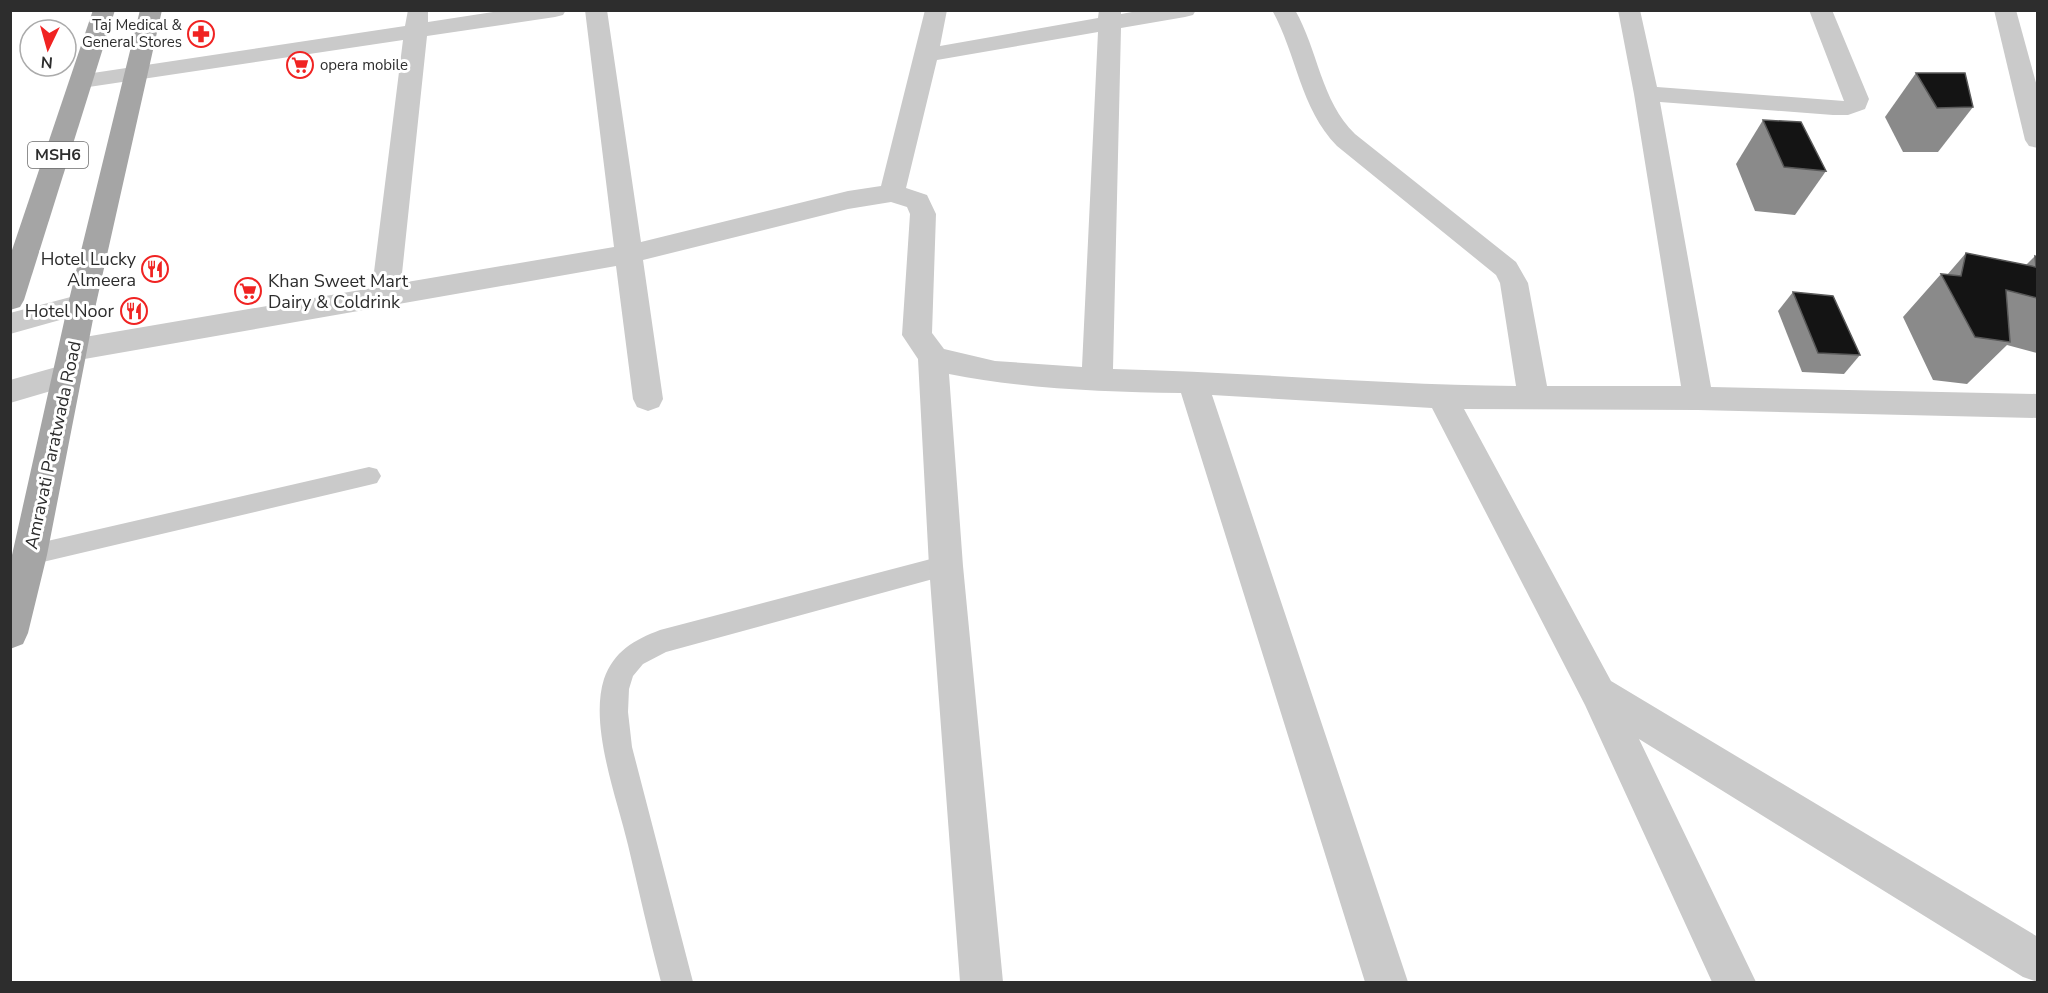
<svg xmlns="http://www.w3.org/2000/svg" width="2048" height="993" font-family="'Nunito Sans',sans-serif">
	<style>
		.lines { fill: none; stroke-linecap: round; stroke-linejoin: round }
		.service { fill: #cacaca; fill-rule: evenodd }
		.minor { fill: #cacaca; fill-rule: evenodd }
		.primary { fill: #a5a5a5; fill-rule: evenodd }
		.wall { fill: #8a8a8a }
		.building { fill: #141414; stroke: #5a5a5a; stroke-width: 1.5 }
		.labels { text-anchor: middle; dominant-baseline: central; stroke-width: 6; stroke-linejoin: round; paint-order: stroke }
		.far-poi-label { font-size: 15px; fill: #2d2d2d; stroke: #fff; text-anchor: end }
		.shield { fill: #fff; stroke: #6c6c6c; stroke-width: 1.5 }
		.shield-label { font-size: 16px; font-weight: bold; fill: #2d2d2d }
		.poi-label { font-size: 18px; fill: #2d2d2d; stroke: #fff; text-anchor: end }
		.street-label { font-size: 18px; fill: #2d2d2d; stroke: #fff }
	</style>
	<rect width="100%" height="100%" fill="#fff"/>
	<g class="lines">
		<!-- service -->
		<g class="service">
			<path d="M369 467 377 469 381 476 377 483 369 485 30 565 21 562 18 555 21 548 30 545Z"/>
			<path d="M946 555 955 559 959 566 955 573 666 652 643 664 633 676 629 689 628 712 632 747 693 982H661C649 937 639 891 628 845 617 798 589 726 604 679 614 651 634 640 660 630Z"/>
		</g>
		<!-- minor -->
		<g class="minor">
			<path d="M408 10H428V22L506 10H566L563 15 555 17 427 36 401 283 614 247 585 10H607L641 242 848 191 881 186 925 10H947L940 46 1098 18 1099 10H1121V14L1143 10H1196L1193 15 1185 17 1121 28 1113 369C1247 372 1382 385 1516 386L1500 283 1496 275 1337 146C1300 108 1297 55 1272 10H1295C1318 50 1321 101 1355 134L1516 262 1528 283 1547 386H1681L1634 94 1618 10H1640L1657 87 1844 101 1809 10H1832L1869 99 1865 109 1848 115H1833L1660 102 1711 387 2038 394V418L1698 410 1464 409 1611 681 2038 937V982L2023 977 1639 739 1756 982H1712L1585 705 1432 408 1212 395 1408 982H1365L1181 393C1103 392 1026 389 949 374L963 566 1003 982H960L929 566 918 359 902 335 910 214 907 207 891 202 848 209 643 260 663 399 659 407 648 411 637 407 633 399 616 266 73 361 62 358 58 350 62 342 73 339 372 288 403 40 82 88 73 86 70 81 73 76 405 26ZM1098 32 1082 367 995 361 944 349 932 333 936 214 927 195 906 188 937 60Z"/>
			<path d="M1994 10H2016L2038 90V148L2029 146 2025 140Z"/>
			<path d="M82 294 92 297 96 304 92 311 10 334V313Z"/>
			<path d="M67 364 78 367 82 375 78 383 10 403V380Z"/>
		</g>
		<!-- primary -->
		<g class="primary">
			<path d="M93 10H115L24 300 20 307 10 310V256Z"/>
			<path d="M140 10H162L96 304 47 555 28 633 23 644 10 649V564L68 304Z"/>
		</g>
	</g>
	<!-- wall -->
	<g class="wall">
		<path d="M1916 73 1973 107 1938 152H1903L1885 117Z"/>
		<path d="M1763 120 1826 171 1795 215 1755 211 1736 164Z"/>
		<path d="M1966 253 2026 265 2035 256 2037 257V353L2007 345 1967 384 1933 380 1903 317 1941 274 1947 275Z"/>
		<path d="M1793 292 1860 355 1844 374 1802 372 1778 311Z"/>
	</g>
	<!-- building -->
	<g class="building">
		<path d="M1916 73H1965L1973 107 1937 108Z"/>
		<path d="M1763 120 1801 122 1826 171 1784 167Z"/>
		<path d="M1966 253 2036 267 2035 256 2037 257V298L2006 290 2010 342 1975 337 1941 274 1961 276Z"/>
		<path d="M1793 292 1833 296 1860 355 1818 353Z"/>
	</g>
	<!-- icons -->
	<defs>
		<symbol id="pharmacy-ring" viewBox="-11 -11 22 22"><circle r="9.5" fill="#fff" stroke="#f02322" stroke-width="1.5"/><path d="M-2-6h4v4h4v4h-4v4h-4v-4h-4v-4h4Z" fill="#f02322"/></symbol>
		<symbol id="supermarket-ring" viewBox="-11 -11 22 22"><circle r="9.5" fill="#fff" stroke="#f02322" stroke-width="1.5"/><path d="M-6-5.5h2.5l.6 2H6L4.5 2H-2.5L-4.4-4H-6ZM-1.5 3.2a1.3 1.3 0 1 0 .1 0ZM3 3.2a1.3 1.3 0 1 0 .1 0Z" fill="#f02322"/></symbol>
		<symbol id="restaurant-ring" viewBox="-11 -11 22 22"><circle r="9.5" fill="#fff" stroke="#f02322" stroke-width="1.5"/><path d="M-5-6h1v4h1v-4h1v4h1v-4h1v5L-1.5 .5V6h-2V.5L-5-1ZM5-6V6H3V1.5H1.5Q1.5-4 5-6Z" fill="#f02322"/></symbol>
	</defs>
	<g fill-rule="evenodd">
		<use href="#pharmacy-ring" x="186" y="19" width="30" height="30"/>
		<use href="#supermarket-ring" x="285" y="50" width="30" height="30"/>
		<use href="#restaurant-ring" x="140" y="254" width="30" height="30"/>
		<use href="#supermarket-ring" x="233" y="276" width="30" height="30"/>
		<use href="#restaurant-ring" x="119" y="296" width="30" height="30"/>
	</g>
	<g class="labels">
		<!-- far-poi labels -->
		<g class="far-poi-label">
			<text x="182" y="25">Taj Medical &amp;<tspan x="182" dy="17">General Stores</tspan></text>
			<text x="320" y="65" text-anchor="start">opera mobile</text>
		</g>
		<!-- shield labels -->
		<rect class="shield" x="28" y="142" width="60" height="26" rx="4.5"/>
		<g class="shield-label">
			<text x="58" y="155">MSH6</text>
		</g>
		<!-- poi labels -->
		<g class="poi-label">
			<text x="136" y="259">Hotel Lucky<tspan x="136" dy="21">Almeera</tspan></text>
			<text x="268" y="281" text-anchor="start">Khan Sweet Mart<tspan x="268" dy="21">Dairy &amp; Coldrink</tspan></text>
			<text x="114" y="311">Hotel Noor</text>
		</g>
		<!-- street labels -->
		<g class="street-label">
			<text transform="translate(53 445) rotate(-78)">Amravati Paratwada Road</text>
		</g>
	</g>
	<!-- border -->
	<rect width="2048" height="993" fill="none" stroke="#2d2d2d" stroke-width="24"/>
	<!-- north arrow -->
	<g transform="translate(48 48) rotate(185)"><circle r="28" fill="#ffffff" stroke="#ababab" stroke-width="1.5"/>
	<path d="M0-4.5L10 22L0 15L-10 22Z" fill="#f02322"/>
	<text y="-9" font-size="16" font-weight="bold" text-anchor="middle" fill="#2d2d2d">N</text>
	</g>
</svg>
